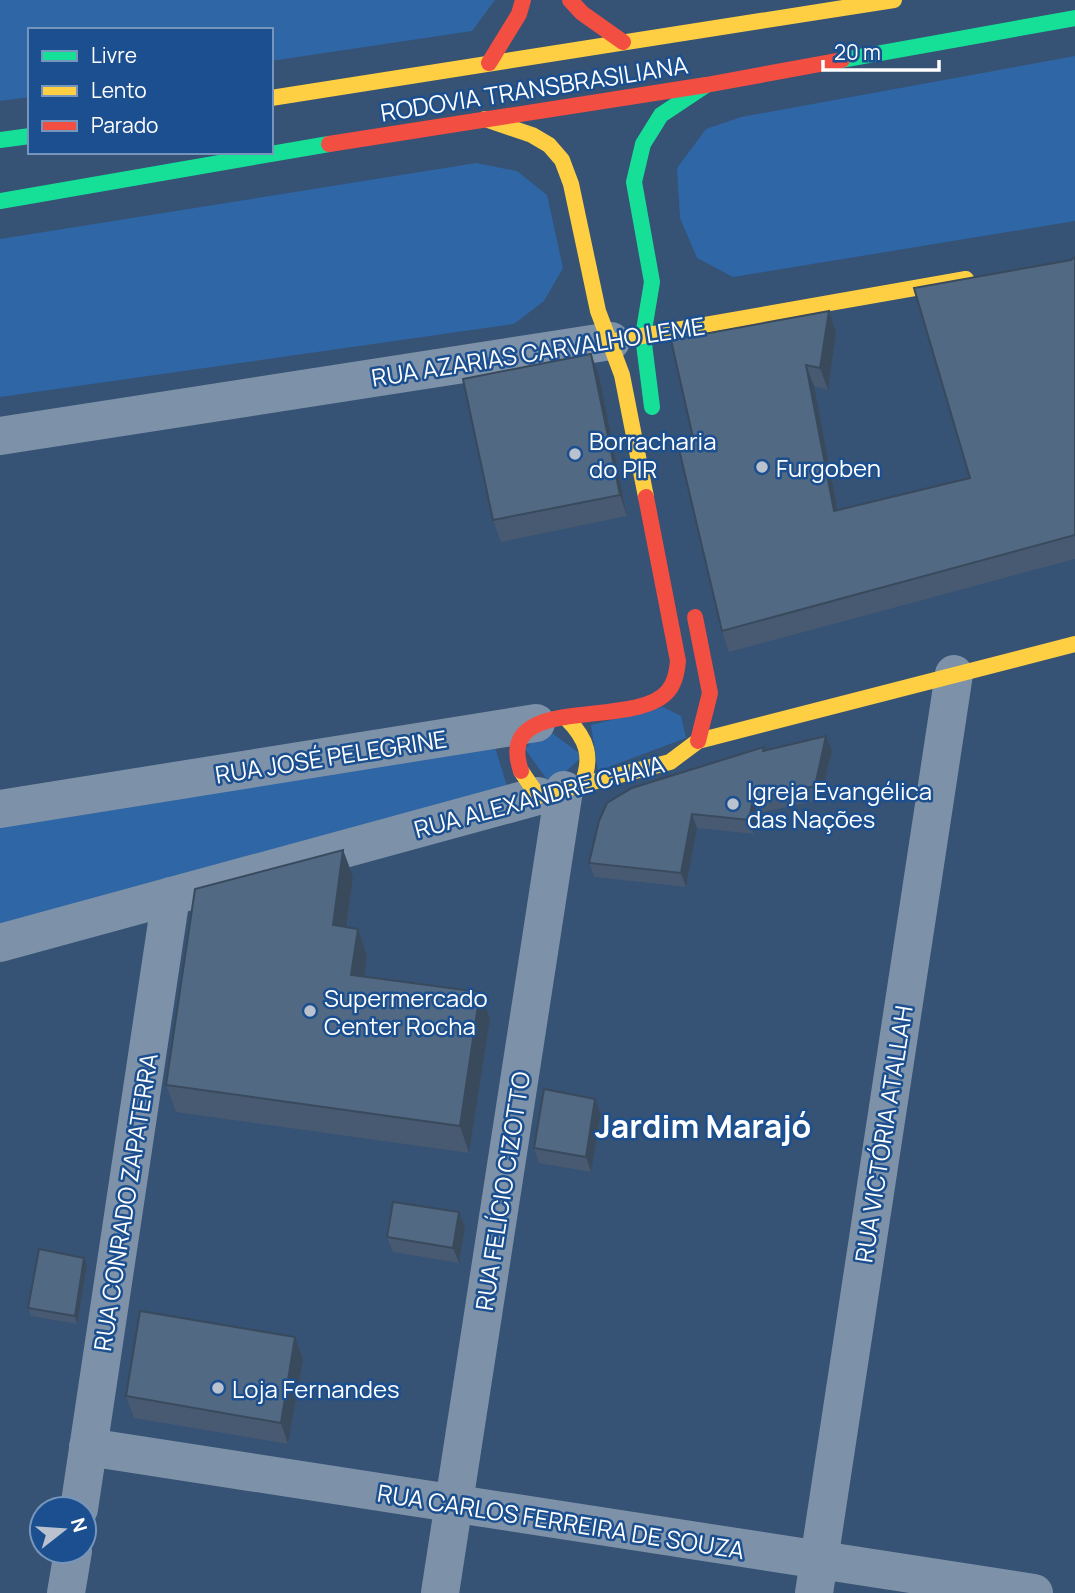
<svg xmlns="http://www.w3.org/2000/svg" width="1075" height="1593" font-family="Manrope,sans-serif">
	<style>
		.green { fill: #2f66a5 }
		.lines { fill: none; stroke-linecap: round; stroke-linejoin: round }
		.street { stroke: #7d92a8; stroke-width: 38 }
		.fast { stroke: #16e098; stroke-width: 16 }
		.slow { stroke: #ffcf43; stroke-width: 16 }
		.jam { stroke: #f24e42; stroke-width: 16 }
		.wall { fill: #475a72 }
		.shaded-wall { fill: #394a5c }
		.building { fill: #526984; stroke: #394a5c; stroke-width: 2 }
		.poi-dot { fill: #b9c2ce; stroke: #1b4f8f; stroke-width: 2.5 }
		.labels { text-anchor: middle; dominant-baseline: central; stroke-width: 5; stroke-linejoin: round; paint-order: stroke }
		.street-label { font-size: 24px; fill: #fff; stroke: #1b4f8f }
		.poi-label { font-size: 24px; fill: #fff; stroke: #1b4f8f; text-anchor: start }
		.district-label { font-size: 32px; font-weight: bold; fill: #fff; stroke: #1b4f8f }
	</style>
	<rect width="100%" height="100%" fill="#365274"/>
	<!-- green -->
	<g class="green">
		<path d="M0 0H495L472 31 271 61V30H30V97L0 101Z"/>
		<path d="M1075 56V221L733 277 697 258 680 218 677 168 706 129 741 117Z"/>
		<path d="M476 163 517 171 547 195 563 268 544 301 514 324 0 397V239Z"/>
		<path d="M663 707 681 716 686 738 598 771 591 725Z"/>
		<path d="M544 727 583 756 551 785 525 749Z"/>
		<path d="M494 744 507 786 0 925V827Z"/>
	</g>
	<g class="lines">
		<!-- street -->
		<g class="street">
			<path d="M0 436 611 341"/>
			<path d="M0 809 536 723"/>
			<path d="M0 943 538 796"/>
			<path d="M88 1447 1034 1593"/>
			<path d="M79 1509 171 896"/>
			<path d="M66 1593 73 1551"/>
			<path d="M440 1593 564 790"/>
			<path d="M814 1593 954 674"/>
		</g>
		<!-- fast -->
		<g class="fast">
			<path d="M842 60 1075 18"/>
			<path d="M0 140 30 136"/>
			<path d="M0 201 329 144"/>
			<path d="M652 407 643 336 652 282 634 182 643 144 661 115 706 85"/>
		</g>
		<!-- slow -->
		<g class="slow">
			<path d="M271 98 894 0"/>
			<path d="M485 119 532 135 549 145 562 160 571 184 598 311 622 375 646 497"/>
			<path d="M619 340 966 279"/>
			<path d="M567 719C587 739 593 757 582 784"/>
			<path d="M521 771 538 796 670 762 698 741 1075 644"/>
		</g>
		<!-- jam -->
		<g class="jam">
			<path d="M570 0 582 13 623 42"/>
			<path d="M489 63 519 14 523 0"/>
			<path d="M329 144 706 85 842 60"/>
			<path d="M695 617 710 693 698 741"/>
			<path d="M521 771C493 691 635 731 668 691 675 683 677 672 678 661L646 497"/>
		</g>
	</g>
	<!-- wall -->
	<g class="wall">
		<path d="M1075 257V559L729 652 722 631 694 442 836 333 828 390 814 386 838 510 970 478 1071 260Z"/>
		<path d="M599 375 627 516 501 542 493 520Z"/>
		<path d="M826 736 832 751 820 800 758 813 754 834 697 828 686 887 594 877 589 863 765 751Z"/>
		<path d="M343 850 353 877 347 927 358 929 367 956 364 977 480 992 490 1019 469 1153 176 1112 166 1085Z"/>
		<path d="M595 1099 601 1114 591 1172 539 1163 534 1148Z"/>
		<path d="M459 1212 465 1227 459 1263 393 1252 387 1237Z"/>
		<path d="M87 1266 77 1324 31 1316 28 1308Z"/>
		<path d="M295 1337 303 1359 288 1444 134 1418 126 1396Z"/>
	</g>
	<!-- shaded-wall -->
	<g class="shaded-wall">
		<path d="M829 311 836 333 828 390 820 368Z"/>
		<path d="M591 354 599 375 627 516 620 495Z"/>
		<path d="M806 365 814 386 842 532 834 511Z"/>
		<path d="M826 736 832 751 820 800 815 786Z"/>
		<path d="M753 799 758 813 754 834 749 820Z"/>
		<path d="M692 814 697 828 686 887 681 873Z"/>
		<path d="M343 850 353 877 343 952 333 925Z"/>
		<path d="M358 929 367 956 361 1002 351 975Z"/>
		<path d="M480 992 490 1019 469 1153 460 1126Z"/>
		<path d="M595 1099 601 1114 591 1172 586 1157Z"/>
		<path d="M459 1212 465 1227 459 1263 453 1248Z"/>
		<path d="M84 1258 87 1266 77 1324 75 1316Z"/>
		<path d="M295 1337 303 1359 288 1444 281 1423Z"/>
	</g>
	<!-- building -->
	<g class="building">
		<path d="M1075 257V535L722 631 679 449 694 442 671 340 829 311 820 368 806 365 834 511 970 478 914 288 1071 260Z"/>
		<path d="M591 354 620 495 493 520 463 379Z"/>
		<path d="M826 736 815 786 753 799 749 820 692 814 681 873 589 863 599 821 607 803 632 788 764 747 763 751Z"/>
		<path d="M343 850 333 925 358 929 351 975 480 992 460 1126 166 1085 195 889Z"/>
		<path d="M544 1089 595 1099 586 1157 534 1148Z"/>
		<path d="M393 1202 459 1212 453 1248 387 1237Z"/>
		<path d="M39 1249 84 1258 75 1316 28 1308Z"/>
		<path d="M140 1311 295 1337 281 1423 126 1396Z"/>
	</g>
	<!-- markers -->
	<g class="poi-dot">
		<circle cx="575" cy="454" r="7"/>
		<circle cx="762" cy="467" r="7"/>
		<circle cx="733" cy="804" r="7"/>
		<circle cx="310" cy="1011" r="7"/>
		<circle cx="218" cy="1388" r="7"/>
	</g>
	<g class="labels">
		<!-- street labels -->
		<g class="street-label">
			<text transform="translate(534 88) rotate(-9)">RODOVIA TRANSBRASILIANA</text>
			<text transform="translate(538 351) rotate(-9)">RUA AZARIAS CARVALHO LEME</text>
			<text transform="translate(331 756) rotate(-9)">RUA JOSÉ PELEGRINE</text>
			<text transform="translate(539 796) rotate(-15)">RUA ALEXANDRE CHAIA</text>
			<text transform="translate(883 1134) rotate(-81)">RUA VICTÓRIA ATALLAH</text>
			<text transform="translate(502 1191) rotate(-81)">RUA FELÍCIO CIZOTTO</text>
			<text transform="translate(125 1202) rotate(-81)">RUA CONRADO ZAPATERRA</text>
			<text transform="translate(561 1521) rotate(9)">RUA CARLOS FERREIRA DE SOUZA</text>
		</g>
		<!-- poi labels -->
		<g class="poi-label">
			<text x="589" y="440">Borracharia<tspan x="589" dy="28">do PIR</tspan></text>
			<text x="776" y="467">Furgoben</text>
			<text x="747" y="790">Igreja Evangélica<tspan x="747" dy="28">das Nações</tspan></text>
			<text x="324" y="997">Supermercado<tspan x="324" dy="28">Center Rocha</tspan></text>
			<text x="232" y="1388">Loja Fernandes</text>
		</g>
		<!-- district labels -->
		<g class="district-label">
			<text x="703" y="1126">Jardim Marajó</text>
		</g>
	</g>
	<!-- legend -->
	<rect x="28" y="28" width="245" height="126" fill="#1b4f8f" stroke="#7695bc" stroke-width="2"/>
	<rect x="42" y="51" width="35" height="10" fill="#16e098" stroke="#7695bc" stroke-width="2"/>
	<text x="91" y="63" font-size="21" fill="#ffffff">Livre</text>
	<rect x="42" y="86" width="35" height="10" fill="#ffcf43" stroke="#7695bc" stroke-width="2"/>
	<text x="91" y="98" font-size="21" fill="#ffffff">Lento</text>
	<rect x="42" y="121" width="35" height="10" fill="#f24e42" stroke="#7695bc" stroke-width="2"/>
	<text x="91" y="133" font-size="21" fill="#ffffff">Parado</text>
	<!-- north arrow -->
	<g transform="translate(63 1530) rotate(73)"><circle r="33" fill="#1b4f8f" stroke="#7695bc" stroke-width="2"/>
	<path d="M0-5L12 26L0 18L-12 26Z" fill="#b9c2ce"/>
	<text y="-10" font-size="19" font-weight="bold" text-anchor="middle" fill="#ffffff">N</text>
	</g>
	<!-- scale -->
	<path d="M823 60v10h116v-10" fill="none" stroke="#ffffff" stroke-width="3.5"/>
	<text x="834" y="60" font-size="21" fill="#ffffff" stroke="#1b4f8f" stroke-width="5" paint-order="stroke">20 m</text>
</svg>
